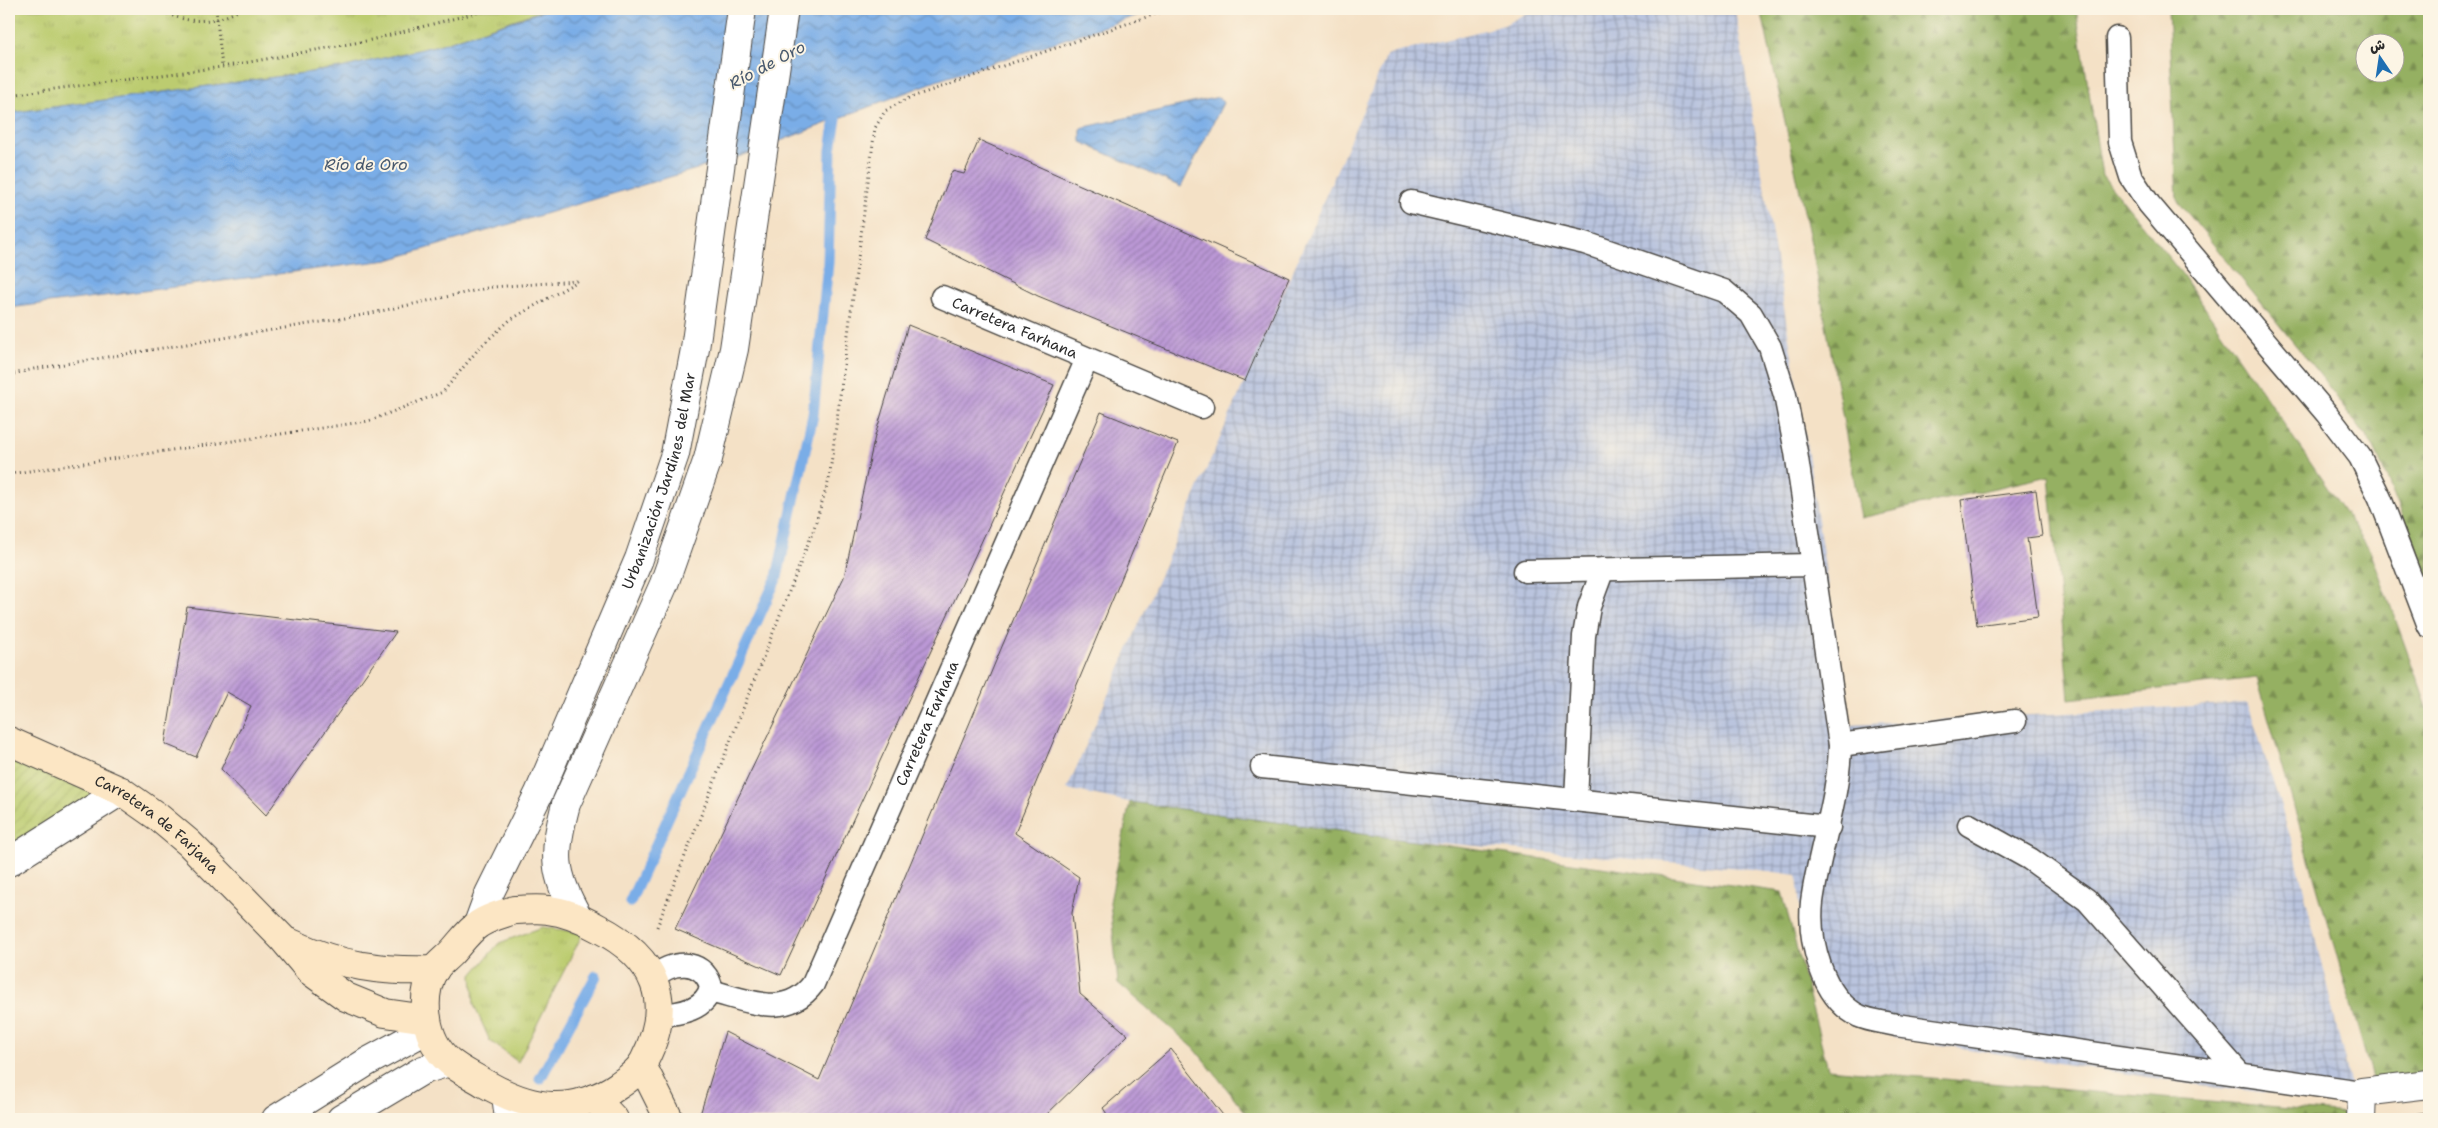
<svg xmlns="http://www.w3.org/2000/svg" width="2438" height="1128" font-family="'Shantell Sans','Playpen Sans Arabic',sans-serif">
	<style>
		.industrial { fill: url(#industrial-grid) }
		.grass { fill: url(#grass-tufts); stroke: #747c4d }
		.forest { fill: url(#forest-firs); stroke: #606e46; fill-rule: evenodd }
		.garden { fill: url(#garden-furrows); stroke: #747c4d }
		.water { fill: url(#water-waves); stroke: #526c89 }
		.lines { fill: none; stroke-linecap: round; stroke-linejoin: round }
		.stream { stroke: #7aade7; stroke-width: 11 }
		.building { fill: url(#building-hatch) }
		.service-casing { stroke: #494642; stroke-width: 25 }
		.minor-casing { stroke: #494642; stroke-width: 30 }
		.tertiary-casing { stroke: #494642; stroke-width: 30 }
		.secondary-casing { stroke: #494642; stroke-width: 30 }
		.path { stroke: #494642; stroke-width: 3; stroke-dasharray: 1 4; stroke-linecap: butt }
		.service { stroke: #fff; stroke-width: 22 }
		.minor { stroke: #fff; stroke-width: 28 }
		.tertiary { stroke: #fff; stroke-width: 28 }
		.secondary { stroke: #fce6c4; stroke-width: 28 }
		.labels { text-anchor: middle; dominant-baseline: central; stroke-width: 4; stroke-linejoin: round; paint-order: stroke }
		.street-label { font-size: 15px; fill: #2b2b2b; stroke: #fcf5e5 }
		.water-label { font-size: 16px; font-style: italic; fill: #47586d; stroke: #fcf5e5 }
	</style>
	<defs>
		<pattern id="industrial-grid" width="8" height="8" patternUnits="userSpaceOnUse" patternTransform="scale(1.25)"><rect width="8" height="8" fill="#bac4de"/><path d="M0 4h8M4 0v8" fill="none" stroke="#979fb4"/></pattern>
		<pattern id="grass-tufts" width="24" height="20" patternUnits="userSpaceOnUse" patternTransform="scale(1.25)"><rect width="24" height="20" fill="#bccc6f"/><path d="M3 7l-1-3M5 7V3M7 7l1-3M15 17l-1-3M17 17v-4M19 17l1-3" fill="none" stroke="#a2af60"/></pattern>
		<pattern id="forest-firs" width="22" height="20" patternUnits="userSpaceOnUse" patternTransform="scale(1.25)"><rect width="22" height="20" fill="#95b062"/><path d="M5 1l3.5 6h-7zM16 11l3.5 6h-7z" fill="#7a8f51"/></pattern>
		<pattern id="garden-furrows" width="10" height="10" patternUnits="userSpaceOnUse" patternTransform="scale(1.25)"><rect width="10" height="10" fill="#bccc6f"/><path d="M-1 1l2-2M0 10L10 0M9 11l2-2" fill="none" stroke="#a2af60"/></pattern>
		<pattern id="water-waves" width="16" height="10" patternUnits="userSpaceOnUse" patternTransform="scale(1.25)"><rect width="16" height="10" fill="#7aade7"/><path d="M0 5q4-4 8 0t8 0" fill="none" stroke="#648dbb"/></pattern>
		<pattern id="building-hatch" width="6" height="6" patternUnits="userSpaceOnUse" patternTransform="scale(1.25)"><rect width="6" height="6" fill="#bb98d6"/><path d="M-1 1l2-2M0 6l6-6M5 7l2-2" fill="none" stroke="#987cae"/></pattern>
	</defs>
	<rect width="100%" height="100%" fill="#fcf5e5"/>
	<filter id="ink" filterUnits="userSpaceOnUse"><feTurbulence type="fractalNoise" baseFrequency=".02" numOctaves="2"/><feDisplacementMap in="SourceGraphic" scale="10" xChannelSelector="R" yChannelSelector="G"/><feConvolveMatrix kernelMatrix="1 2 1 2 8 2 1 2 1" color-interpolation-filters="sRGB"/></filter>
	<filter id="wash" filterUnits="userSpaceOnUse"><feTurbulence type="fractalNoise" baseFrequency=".0096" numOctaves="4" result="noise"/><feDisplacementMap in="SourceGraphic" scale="20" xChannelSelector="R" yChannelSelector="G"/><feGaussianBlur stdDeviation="1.12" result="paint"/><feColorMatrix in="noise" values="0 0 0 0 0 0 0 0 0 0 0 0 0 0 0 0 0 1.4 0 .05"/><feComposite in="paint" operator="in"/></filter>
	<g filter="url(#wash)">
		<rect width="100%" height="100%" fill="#f4e1c6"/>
		<!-- industrial -->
		<path class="industrial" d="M1534 9H1735L1807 448 1849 725 2248 703 2293 845 2355 1103 2192 1084 1904 1039 1869 1030 1825 995 1804 953 1797 875 1751 869 1380 838 1167 810 1067 789 1387 55 1504 25Z"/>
		<!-- grass -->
		<g class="grass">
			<path d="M9 9H546L439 45 341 68 9 113Z"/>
			<path d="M543 927 583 933 518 1062 490 1041 474 1005 472 975 499 943Z"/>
		</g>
		<!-- forest -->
		<g class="forest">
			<path d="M1761 9H2076L2102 175 2182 274 2371 552 2429 712V1078L2375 1088 2257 678 2069 699 2049 476 1861 518 1813 253Z"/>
			<path d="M2168 9H2429V580L2374 447 2320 375 2177 200ZM2366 42H2396V72H2366Z"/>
			<path d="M1130 802 1782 892 1828 1069 2359 1115V1119H1251L1194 1048 1118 983 1110 902Z"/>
		</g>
		<!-- garden -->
		<path class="garden" d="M9 759 114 798 9 856Z"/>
		<!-- water -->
		<g class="water">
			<path d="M549 9H1157L936 81 741 156 388 260 9 308V113L341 68 439 45Z"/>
			<path d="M1219 97 1223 103 1181 187 1081 142V128Z"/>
		</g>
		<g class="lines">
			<!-- stream -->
			<g class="stream">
				<path d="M630 902 777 577 813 415 828 263 831 150 838 106"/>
				<path d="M540 1079 596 976"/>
			</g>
		</g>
		<g id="blocks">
			<!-- building -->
			<g class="building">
				<path d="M979 140 1289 278 1245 381 1038 296 925 240 952 171 964 174Z"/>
				<path d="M908 325 1054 385 781 975 675 929 844 577 875 436Z"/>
				<path d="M1101 412 1178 443 1015 833 1079 877 1072 913 1080 994 1128 1035 1042 1119H701L699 1118 725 1032 819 1080Z"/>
				<path d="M2036 490 2042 536 2027 538 2038 617 1977 625 1961 500Z"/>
				<path d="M187 607 396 632 266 815 221 769 251 706 227 692 196 757 165 744Z"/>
				<path d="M1171 1049 1226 1119H1110L1103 1108Z"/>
				<path d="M2429 1113V1119H2396L2395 1117Z"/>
			</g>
		</g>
	</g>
	<g filter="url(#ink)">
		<use href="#blocks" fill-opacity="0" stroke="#494642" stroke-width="1"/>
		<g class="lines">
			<defs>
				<g id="service">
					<path d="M2117 38 2120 142 2131 177 2149 204 2327 414 2360 457 2380 498 2429 626"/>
					<path d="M1411 202 1585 243 1724 291 1751 314 1770 347 1785 395 1796 452 1840 745C1839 799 1819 849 1812 902 1808 940 1822 998 1859 1016 1870 1021 1885 1022 1896 1025L2362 1092"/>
					<path id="s1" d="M942 297 1202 407"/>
					<path d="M1525 571 1813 565"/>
					<path d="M1840 745 2015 721"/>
					<path d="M1262 767 1829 827"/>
					<path d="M1576 800 1584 636 1589 607 1603 569"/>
					<path d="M1969 825 2030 859 2087 900 2241 1075"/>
					<path d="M653 978C670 961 702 957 711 986 707 1010 679 1014 658 1015"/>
					<path id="s2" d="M710 991C747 1000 786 1020 813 984L1087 359"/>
				</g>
				<g id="minor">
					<path d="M9 862 121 791"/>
					<path d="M506 1095 509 1119"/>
					<path d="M276 1119 367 1062 428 1029"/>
					<path d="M341 1119 423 1070 449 1062"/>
					<path d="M2361 1119 2362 1092 2429 1084"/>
				</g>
				<g id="tertiary">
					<path d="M578 917C552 872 553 854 566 804L664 584 708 459 734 349 784 9"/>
					<path id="s3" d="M478 924 489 894 539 793 639 559 675 454 695 349 742 9"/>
				</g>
				<g id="secondary">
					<path id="s4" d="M9 741 121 791 158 817 189 843 283 939 310 971 346 997 385 1013 427 1019"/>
					<path d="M514 910C525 910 537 908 548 910 566 912 582 919 598 928 656 958 675 1001 644 1061 639 1071 628 1079 619 1085 601 1098 575 1107 552 1106 527 1105 505 1095 484 1083 473 1076 459 1070 449 1061 425 1041 419 998 434 970 438 964 445 959 450 954 459 945 468 931 479 924 489 917 503 914 514 910Z"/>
					<path d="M291 943C340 966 381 972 435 970"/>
					<path d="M642 1065 669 1119"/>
					<path d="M594 1098 614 1119"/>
				</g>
			</defs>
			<!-- service casing -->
			<use href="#service" class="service-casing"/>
			<!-- minor casing -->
			<use href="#minor" class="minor-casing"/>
			<!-- tertiary casing -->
			<use href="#tertiary" class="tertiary-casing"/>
			<!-- secondary casing -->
			<use href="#secondary" class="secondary-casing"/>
			<!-- path -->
			<g class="path">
				<path d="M159 9C184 25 216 24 241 9"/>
				<path d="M216 9 222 67"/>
				<path d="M9 95 222 67 371 40 491 9"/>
				<path d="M9 375 34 369 358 316 492 287 577 281"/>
				<path d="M9 474 369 421 443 392 480 347 510 320 578 281"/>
				<path d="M657 927 813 531 829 480 875 128 885 111 906 99 1170 9"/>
			</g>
			<!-- service -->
			<use href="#service" class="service"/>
			<!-- minor -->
			<use href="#minor" class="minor"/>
			<!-- tertiary -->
			<use href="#tertiary" class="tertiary"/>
			<!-- secondary -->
			<use href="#secondary" class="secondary"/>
		</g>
	</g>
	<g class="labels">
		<!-- street labels -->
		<g class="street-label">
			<text stroke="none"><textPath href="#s1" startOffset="79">Carretera Farhana</textPath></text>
			<text stroke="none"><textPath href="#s3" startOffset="480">Urbanización Jardines del Mar</textPath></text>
			<text stroke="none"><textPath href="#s2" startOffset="396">Carretera Farhana</textPath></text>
			<text stroke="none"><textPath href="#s4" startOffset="171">Carretera de Farjana</textPath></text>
		</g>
		<!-- water labels -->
		<g class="water-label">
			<text transform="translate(767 65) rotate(-28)">Río de Oro</text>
			<text x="366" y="164">Río de Oro</text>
		</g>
	</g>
	<!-- margin -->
	<rect width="2438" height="1128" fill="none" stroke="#fcf5e5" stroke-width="30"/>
	<!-- north arrow -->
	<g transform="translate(2380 58) rotate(347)"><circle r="24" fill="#fcf5e5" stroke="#a8a49b"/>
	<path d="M0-4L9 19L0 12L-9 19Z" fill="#1f6fb2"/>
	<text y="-8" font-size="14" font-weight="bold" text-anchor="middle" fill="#2b2b2b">ش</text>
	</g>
</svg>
